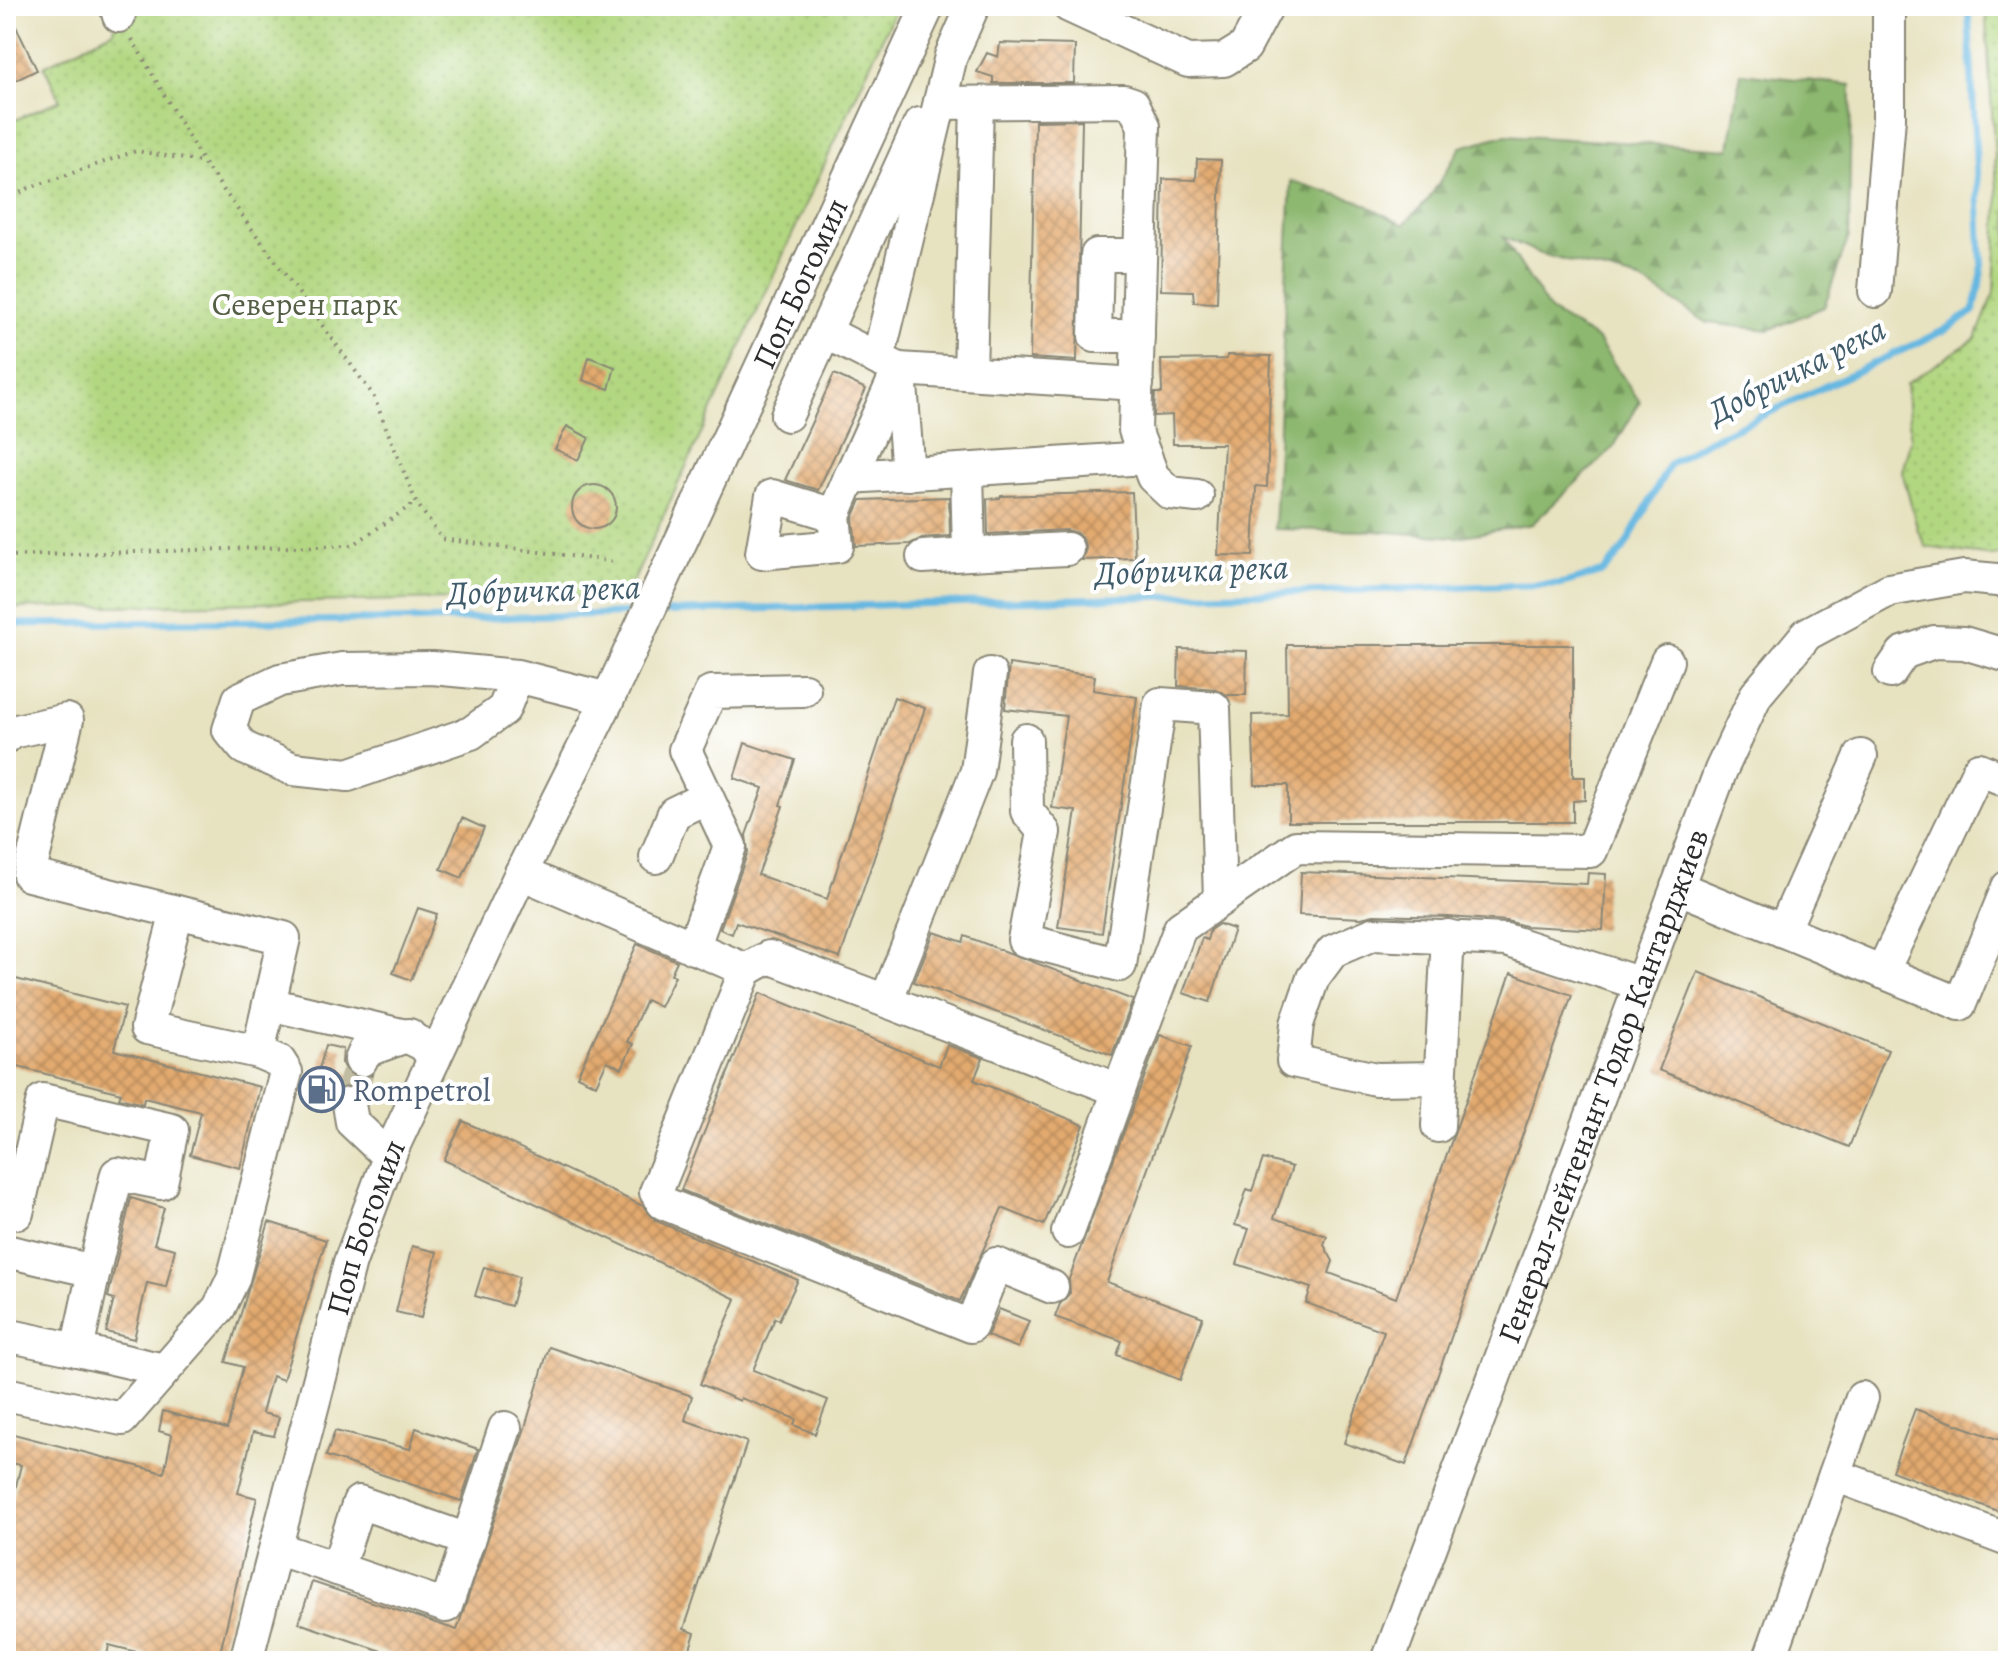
<svg xmlns="http://www.w3.org/2000/svg" width="2014" height="1667" font-family="Alegreya,serif">
	<style>
		.green { fill: url(#green-dots); stroke: #6e8156; stroke-width: 2 }
		.forest { fill: url(#forest-firs); stroke: #5c724d; stroke-width: 2 }
		.lines { fill: none; stroke-linecap: round; stroke-linejoin: round }
		.stream { stroke: #66b7e1; stroke-width: 7 }
		.building { fill: url(#building-cross-hatch) }
		.minor-tunnel { stroke: #c1bda2; stroke-width: 32; stroke-dasharray: 32 16; stroke-linecap: butt }
		.minor-casing { stroke: #898676; stroke-width: 36 }
		.path { stroke: #898676; stroke-width: 4; stroke-dasharray: 2 6; stroke-linecap: butt }
		.minor { stroke: #fff; stroke-width: 32 }
		.labels { text-anchor: middle; dominant-baseline: central; stroke-width: 8; stroke-linejoin: round; paint-order: stroke }
		.street-label { font-size: 32px; fill: #2b2b2b; stroke: #fff }
		.park-label { font-size: 32px; fill: #545f45; stroke: #fff }
		.service-label { font-size: 32px; fill: #4e5e75; stroke: #fff; text-anchor: start }
		.water-label { font-size: 34px; font-style: italic; fill: #405c6b; stroke: #fff }
	</style>
	<defs>
		<pattern id="green-dots" width="8" height="8" patternUnits="userSpaceOnUse" patternTransform="scale(2)"><rect width="8" height="8" fill="#b2d781"/><path d="M2 2h.1M6 6h.1" fill="none" stroke="#99b970" stroke-width="1.8" stroke-linecap="round"/></pattern>
		<pattern id="forest-firs" width="22" height="20" patternUnits="userSpaceOnUse" patternTransform="scale(2)"><rect width="22" height="20" fill="#8db86f"/><path d="M5 1l3.5 6h-7zM16 11l3.5 6h-7z" fill="#73965b"/></pattern>
		<pattern id="building-cross-hatch" width="8" height="8" patternUnits="userSpaceOnUse" patternTransform="scale(2)"><rect width="8" height="8" fill="#e3aa70"/><path d="M0 0l8 8M0 8l8-8" fill="none" stroke="#b88b5c"/></pattern>
	</defs>
	<rect width="100%" height="100%" fill="#fff"/>
	<filter id="ink" filterUnits="userSpaceOnUse"><feTurbulence type="fractalNoise" baseFrequency=".0125" numOctaves="2"/><feDisplacementMap in="SourceGraphic" scale="16" xChannelSelector="R" yChannelSelector="G"/><feConvolveMatrix kernelMatrix="1 2 1 2 8 2 1 2 1" color-interpolation-filters="sRGB"/></filter>
	<filter id="wash" filterUnits="userSpaceOnUse"><feTurbulence type="fractalNoise" baseFrequency=".006" numOctaves="4" result="noise"/><feDisplacementMap in="SourceGraphic" scale="32" xChannelSelector="R" yChannelSelector="G"/><feGaussianBlur stdDeviation="1.8" result="paint"/><feColorMatrix in="noise" values="0 0 0 0 0 0 0 0 0 0 0 0 0 0 0 0 0 1.4 0 .05"/><feComposite in="paint" operator="in"/></filter>
	<g filter="url(#wash)">
		<rect width="100%" height="100%" fill="#e7e2c0"/>
		<!-- green -->
		<g class="green">
			<path d="M135 6H897L629 591 614 596 6 608V124L60 100 44 66 112 32 119 16Z"/>
			<path d="M1985 6H2008V553L1993 556 1926 547 1918 531 1902 471 1911 439 1906 384 1976 338 1994 293 1998 203Z"/>
		</g>
		<!-- forest -->
		<path class="forest" d="M1741 73 1851 85 1849 236 1824 307 1769 330 1708 323 1640 280 1541 254 1503 237 1550 311 1597 339 1640 402 1613 448 1532 524 1457 537 1374 531 1274 529 1291 181 1359 201 1403 225 1428 200 1461 147 1505 135 1729 149Z"/>
		<g class="lines">
			<!-- stream -->
			<g class="stream">
				<path d="M656 612 1560 584 1603 572 1623 550 1670 464 1704 443 1943 331 1974 311 1982 274 1968 6"/>
				<path d="M6 624 459 619 640 613"/>
			</g>
		</g>
		<g id="blocks">
			<!-- building -->
			<g class="building">
				<path d="M6 6 37 70 6 85Z"/>
				<path d="M1000 43 1075 45 1074 83H993V77L977 72 987 53 998 57Z"/>
				<path d="M1082 120 1077 361 1030 358 1035 121Z"/>
				<path d="M1197 159 1221 160 1217 303 1194 302 1193 291 1161 290 1163 179 1196 180Z"/>
				<path d="M1227 355 1271 356 1267 487 1256 486 1253 556 1218 555 1224 444H1173L1172 415 1154 416 1155 393H1162L1161 360 1227 359Z"/>
				<path d="M589 357 615 367 609 389 583 380Z"/>
				<path d="M834 374 866 389 818 490 785 480Z"/>
				<path d="M567 426 589 438 578 460 555 449Z"/>
				<circle cx="594" cy="507" r="22"/>
				<path d="M1132 492 1135 558 1082 560 1086 549 1083 539 1076 533 1067 530 988 534 987 499 1000 498 1001 496Z"/>
				<path d="M949 497 950 536 922 538 910 544 856 546 853 518 861 500Z"/>
				<path d="M1287 645H1573V777H1585V800L1573 801V822H1288V785H1255L1252 715 1288 714Z"/>
				<path d="M1179 649 1247 651 1246 695H1227L1215 689 1178 686Z"/>
				<path d="M1009 664 1095 676 1093 690 1137 697 1102 933 1058 927 1076 811 1052 808 1066 716 1005 709Z"/>
				<path d="M894 697 925 708 840 958 736 922 732 934 720 929 748 852 746 835 763 788 734 778 745 743 795 760 780 805 783 806 758 875 827 899Z"/>
				<path d="M462 818 484 828 462 878 441 869Z"/>
				<path d="M1301 872 1587 884 1588 873 1606 874 1603 930 1525 926 1507 921 1448 917 1374 915 1361 918 1299 915Z"/>
				<path d="M418 908 437 914 411 980 393 973Z"/>
				<path d="M1219 924 1234 929 1210 1002 1183 993 1202 938 1207 940 1210 930Z"/>
				<path d="M934 932 963 942 965 936 1133 1000 1112 1055 914 982Z"/>
				<path d="M637 944 677 961 671 974 675 976 660 1007 646 1000 627 1042 633 1044 622 1068 607 1061 596 1085 577 1076Z"/>
				<path d="M1698 972 1888 1050 1849 1147 1659 1070Z"/>
				<path d="M1511 973 1572 995 1406 1465 1344 1443 1384 1331 1306 1303 1311 1288 1237 1264 1249 1229 1235 1225 1247 1189 1252 1191 1263 1159 1292 1167 1274 1218 1327 1236 1324 1245 1333 1261 1329 1273 1396 1298Z"/>
				<path d="M12 978 125 1007 114 1050 260 1087 240 1168 190 1155 201 1112 144 1098 143 1104 119 1098 121 1093 6 1064V1001Z"/>
				<path d="M760 993 939 1066 947 1045 983 1058 974 1080 1084 1125 1044 1225 1002 1208 960 1301 681 1190Z"/>
				<path d="M1160 1035 1192 1046 1107 1282 1203 1317 1180 1380 1117 1355 1122 1341 1055 1317 1060 1304 1070 1293 1069 1279Z"/>
				<path d="M326 1045 343 1049 342 1063 345 1070 353 1077 362 1079 372 1075 366 1098 356 1087 347 1085 336 1090 331 1099 312 1093Z"/>
				<path d="M463 1121 643 1206 656 1221 798 1280 779 1320 775 1318 753 1370 828 1400 815 1434 794 1425 796 1419 741 1398 740 1401 700 1384 736 1299 444 1160Z"/>
				<path d="M131 1198 164 1208 154 1244 175 1249 166 1287 147 1283 134 1339 106 1332 114 1299 108 1297Z"/>
				<path d="M269 1222 326 1240 283 1380 272 1376 262 1413 279 1417 274 1436 253 1432 238 1493 257 1498 218 1661H172L109 1645 106 1661H6V1528L21 1465 6 1462V1432L164 1473 172 1435 159 1431 163 1411 227 1429 243 1367 226 1362Z"/>
				<path d="M412 1246 437 1252 421 1318 396 1312Z"/>
				<path d="M484 1267 519 1277 511 1306 475 1296Z"/>
				<path d="M999 1309 1029 1321 1018 1348 987 1336Z"/>
				<path d="M549 1347 692 1396 685 1420 747 1442 684 1629 695 1633 686 1661H411L299 1623 312 1582 457 1630 523 1434Z"/>
				<path d="M1915 1409 2008 1443V1515L1892 1471Z"/>
				<path d="M416 1428 478 1449 461 1501 326 1456 335 1431 410 1449Z"/>
			</g>
		</g>
	</g>
	<g filter="url(#ink)">
		<use href="#blocks" fill-opacity="0" stroke="#898676" stroke-width="2"/>
		<g class="lines">
			<!-- minor-tunnel -->
			<path class="minor-tunnel" d="M349 1104 361 1060"/>
			<defs>
				<g id="minor">
					<path d="M116 6 119 16"/>
					<path d="M973 6 951 56 878 359 899 369 1137 384"/>
					<path d="M1069 6 1188 61 1224 60 1245 47 1267 6"/>
					<path d="M940 103 1124 101 1133 104 1144 126 1135 430 1153 477 1170 493 1197 496"/>
					<path d="M1875 291 1889 118V6"/>
					<path d="M825 332 878 359"/>
					<path d="M1138 336H1095L1097 255H1140"/>
					<path d="M899 369 850 477 1146 458"/>
					<path d="M900 372 908 474"/>
					<path d="M970 373 977 103"/>
					<path d="M787 415 920 124"/>
					<path d="M967 470 969 554 1067 549"/>
					<path d="M834 515 772 496 762 553 837 546 834 515 850 477"/>
					<path d="M923 557 969 554"/>
					<path d="M1890 672 1903 653 1934 642 1964 643 2008 656"/>
					<path d="M517 676 504 709 471 733 348 775 293 769 244 748 229 730 239 699 280 680 342 669 432 668 517 676 608 699"/>
					<path d="M6 737 7 733 67 720 29 875 177 912 147 1028 258 1052 269 1004 406 1036 424 1045 434 1059"/>
					<path d="M1026 740 1027 811 1044 832 1024 940 1120 965 1160 704 1214 708 1220 900"/>
					<path d="M656 857 674 813 707 797"/>
					<path d="M521 873 746 970 656 1192 663 1203 971 1326 996 1264 1052 1287"/>
					<path d="M1677 887 1960 1004 2008 887"/>
					<path d="M177 912 284 938 269 1004"/>
					<path d="M1783 931 1861 756"/>
					<path d="M693 948 730 846 685 750 711 692 804 690"/>
					<path d="M746 970 769 957 886 1001 977 771 990 674"/>
					<path d="M1882 972 1979 769 2008 781"/>
					<path d="M886 1001 1119 1090 1068 1232"/>
					<path d="M361 1060 365 1051 409 1035"/>
					<path d="M1441 1078 1376 1079 1293 1061 1297 1024 1313 978 1333 951 1373 934 1506 940 1641 984"/>
					<path d="M1119 1090 1180 928 1296 847 1591 851 1667 661"/>
					<path d="M349 1104 352 1122 389 1157"/>
					<path d="M1438 1126 1448 936"/>
					<path d="M6 1210 17 1213 43 1100 172 1130 161 1183 117 1174 94 1271"/>
					<path d="M6 1251 94 1271 77 1350 6 1335"/>
					<path d="M77 1350 164 1370"/>
					<path d="M6 1394 122 1419 219 1308 233 1279 286 1072 279 1061 258 1052"/>
					<path d="M1835 1475 2008 1540"/>
					<path d="M276 1548 446 1606 468 1540"/>
					<path d="M337 1569 359 1502 468 1540 505 1428"/>
					<path id="s1" d="M246 1661 350 1262 392 1149 521 873 608 699 928 6"/>
					<path id="s2" d="M1388 1661 1721 770 1756 695 1807 634 1889 590 1964 577 2008 581"/>
					<path d="M1769 1661 1862 1398"/>
				</g>
			</defs>
			<!-- minor casing -->
			<use href="#minor" class="minor-casing"/>
			<!-- path -->
			<g class="path">
				<path d="M132 39 203 162 373 395 416 502 442 539 616 562"/>
				<path d="M6 200 29 188 136 151 203 162"/>
				<path d="M6 556 353 545 416 502"/>
			</g>
			<!-- minor -->
			<use href="#minor" class="minor"/>
		</g>
	</g>
	<!-- icons -->
	<defs>
		<symbol id="fuel-ring" viewBox="-11 -11 22 22"><circle r="9.5" fill="#fff" stroke="#5c6f8a" stroke-width="1.5"/><path d="M-5.5-6h7V0h2V4h1.3V-2.5L3-4.5l.8-.8L6-3V5H2.5V1h-1V6h-7ZM-4.2-4.7v3.2H.2V-4.7Z" fill="#5c6f8a"/></symbol>
	</defs>
	<g fill-rule="evenodd">
		<use href="#fuel-ring" x="296" y="1064" width="51" height="51"/>
	</g>
	<g class="labels">
		<!-- street labels -->
		<g class="street-label">
			<text stroke="none"><textPath href="#s1" startOffset="1490">Поп Богомил</textPath></text>
			<text stroke="none"><textPath href="#s2" startOffset="614">Генерал-лейтенант Тодор Кантарджиев</textPath></text>
			<text stroke="none"><textPath href="#s1" startOffset="450">Поп Богомил</textPath></text>
		</g>
		<!-- park labels -->
		<g class="park-label">
			<text x="305" y="304">Северен парк</text>
		</g>
		<!-- service labels -->
		<g class="service-label">
			<text x="352" y="1090">Rompetrol</text>
		</g>
		<!-- water labels -->
		<g class="water-label">
			<text transform="translate(1797 370) rotate(-27)">Добричка река</text>
			<text transform="translate(1192 570) rotate(-2)">Добричка река</text>
			<text transform="translate(544 590) rotate(-2)">Добричка река</text>
		</g>
	</g>
	<!-- margin -->
	<rect width="2014" height="1667" fill="none" stroke="#fff" stroke-width="32"/>
</svg>
